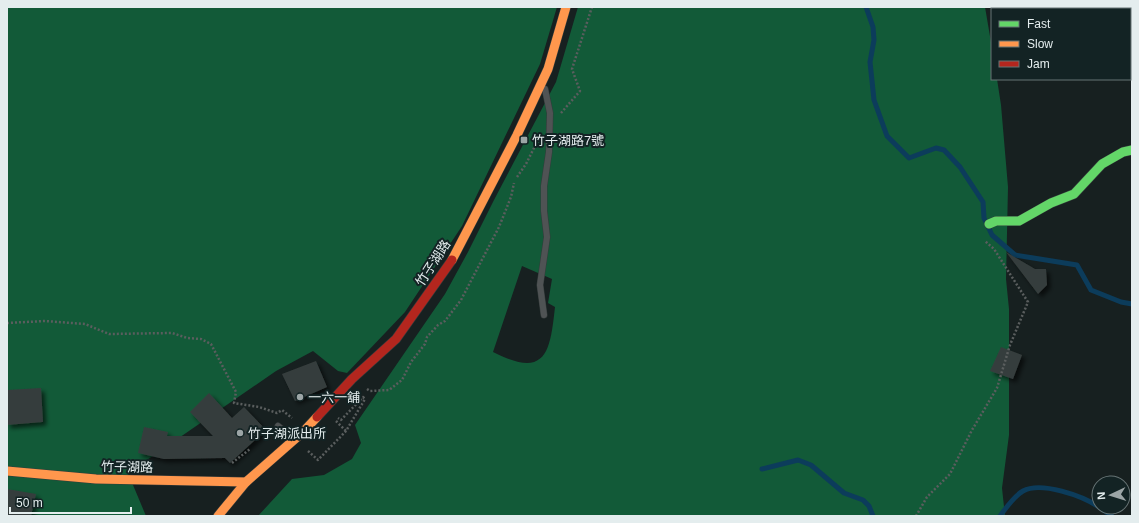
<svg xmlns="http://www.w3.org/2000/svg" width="1139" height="523" font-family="Helvetica,'Noto Sans TC',sans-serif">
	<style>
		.forest { fill: #125a38; fill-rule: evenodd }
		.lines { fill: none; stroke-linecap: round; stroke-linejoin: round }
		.stream { stroke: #0c3c5b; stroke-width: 5 }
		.building { fill: #363e3d; filter: url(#shadow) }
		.lane-casing { stroke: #353c3c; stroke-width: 7 }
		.fast-casing { stroke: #353c3c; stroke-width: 10 }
		.slow-casing { stroke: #353c3c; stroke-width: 10 }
		.jam-casing { stroke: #353c3c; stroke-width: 10 }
		.path { stroke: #5a5e5e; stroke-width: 2.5; stroke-dasharray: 2 2; stroke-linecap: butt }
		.lane { stroke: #4f5354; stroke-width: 6 }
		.fast { stroke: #63d668; stroke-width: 9 }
		.slow { stroke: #ff974d; stroke-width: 9 }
		.jam { stroke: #b3261e; stroke-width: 9 }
		.poi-dot { fill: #9ca5a6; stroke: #132324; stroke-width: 1.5 }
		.labels { text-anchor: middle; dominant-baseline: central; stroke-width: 4; stroke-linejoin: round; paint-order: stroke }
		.poi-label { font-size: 13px; fill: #e4edee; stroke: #132324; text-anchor: start }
		.street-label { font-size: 13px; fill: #e4edee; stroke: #132324 }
	</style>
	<defs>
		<filter id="shadow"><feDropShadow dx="3.5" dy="3.5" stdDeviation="2" flood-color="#0009"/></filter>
	</defs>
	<rect width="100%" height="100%" fill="#172020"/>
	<!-- forest -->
	<g class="forest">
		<path d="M7 7H557L540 64 462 226 405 312 347 373 338 371 313 351 276 371 128 473 146 516H7Z"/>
		<path d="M578 7H985L992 48V79H997L1001 105 1008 187 1006 279 1009 309V435L1002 488 1005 516H258L292 479 324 475 352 459 361 443 355 425 445 294 468 252 494 200 556 82ZM522 266 552 279 548 303 555 307C550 353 546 379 493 352Z"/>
	</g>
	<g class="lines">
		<!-- stream -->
		<g class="stream">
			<path d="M866 7 873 27 874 40 870 62 874 100 887 136 909 158 936 148 944 150 960 167 983 202 984 218 992 235 1015 255 1077 265 1091 290 1121 302 1132 304"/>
			<path d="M762 469 798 460 811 465 844 493 863 500 869 506 873 516"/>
			<path d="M1099 507 1112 516"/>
			<path d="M1000 516C1006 508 1014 496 1023 491 1041 481 1083 496 1099 507"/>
		</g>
	</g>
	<!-- building -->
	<g class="building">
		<path d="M1006 252 1035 269H1046L1047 285 1038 294Z"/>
		<path d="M1001 347 1022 355 1013 379 990 371Z"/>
		<path d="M316 361 327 387 295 401 282 374Z"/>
		<path d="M41 388 43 422 7 425V390Z"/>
		<path d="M209 393 232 418 244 407 266 430 230 463 225 458 164 459 138 453 144 427 168 432 167 436H213L190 412Z"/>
		<path d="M7 489 36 494 31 516H7Z"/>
	</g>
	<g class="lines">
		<defs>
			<g id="lane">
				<path d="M544 315 540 285 547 237 544 211V186L549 152 550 113 545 89"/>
				<path d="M278 426 291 437"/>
			</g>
			<path id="fast" d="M989 224 996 221H1019L1051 203 1074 194 1102 164 1123 152 1132 150"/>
			<g id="slow">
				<path d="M452 260 517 135 548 69 566 7"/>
				<path d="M7 471 96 479 246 482 304 431 317 417"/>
				<path d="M218 516 246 482"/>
			</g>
			<path id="jam" d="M317 417 352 379 396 339 452 260"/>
		</defs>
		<!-- lane casing -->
		<use href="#lane" class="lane-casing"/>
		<!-- fast casing -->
		<use href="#fast" class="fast-casing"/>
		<!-- slow casing -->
		<use href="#slow" class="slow-casing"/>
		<!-- jam casing -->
		<use href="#jam" class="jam-casing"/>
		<!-- path -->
		<g class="path">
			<path d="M561 113 580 91 572 69 592 7"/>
			<path d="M517 177 526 164 539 138"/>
			<path d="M7 323 45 321 85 324 109 334 172 333 187 338 201 339 211 344 236 392 234 403 259 407 277 413 282 410 292 418"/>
			<path d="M367 389 370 391 389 390 402 380 411 362 425 344 427 337 438 325 445 321 461 300 499 227 511 197 514 183"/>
			<path d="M336 421 346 431"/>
			<path d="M308 451 318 460 346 431 365 399 363 397 341 420 338 418"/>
			<path d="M232 463 250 449"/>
			<path d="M916 516 927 497 950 474 972 430 997 388 1010 345 1028 302 994 249 985 241"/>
		</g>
		<!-- lane -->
		<use href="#lane" class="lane"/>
		<!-- fast -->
		<use href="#fast" class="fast"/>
		<!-- slow -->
		<use href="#slow" class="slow"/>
		<!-- jam -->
		<use href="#jam" class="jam"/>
	</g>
	<!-- markers -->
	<g class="poi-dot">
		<rect x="520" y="136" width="8" height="8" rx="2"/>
		<circle cx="300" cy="397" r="4"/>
		<circle cx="240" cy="433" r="4"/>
	</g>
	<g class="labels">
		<!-- poi labels -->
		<g class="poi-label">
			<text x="532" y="140">竹子湖路7號</text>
			<text x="308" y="397">一六一舖</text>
			<text x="248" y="433">竹子湖派出所</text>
		</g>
		<!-- street labels -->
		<g class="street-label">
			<text transform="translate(433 263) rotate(-57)">竹子湖路</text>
			<text transform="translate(127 467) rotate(1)">竹子湖路</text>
		</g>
	</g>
	<!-- border -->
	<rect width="1139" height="523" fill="none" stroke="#e4edee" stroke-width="16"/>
	<!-- legend -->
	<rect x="991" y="8" width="140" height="72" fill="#132324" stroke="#677475"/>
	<rect x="999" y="21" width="20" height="6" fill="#63d668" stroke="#677475"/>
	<text x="1027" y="28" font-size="12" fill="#e4edee">Fast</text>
	<rect x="999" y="41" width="20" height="6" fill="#ff974d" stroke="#677475"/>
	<text x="1027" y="48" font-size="12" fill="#e4edee">Slow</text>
	<rect x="999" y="61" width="20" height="6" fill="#b3261e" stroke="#677475"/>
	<text x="1027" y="68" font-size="12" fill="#e4edee">Jam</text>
	<!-- north arrow -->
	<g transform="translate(1111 495) rotate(266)"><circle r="19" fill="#132324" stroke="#677475"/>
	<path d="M0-3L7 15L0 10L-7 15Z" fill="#9ca5a6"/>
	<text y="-6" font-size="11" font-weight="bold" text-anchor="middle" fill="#e4edee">N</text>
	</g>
	<!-- scale -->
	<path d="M10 507v6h121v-6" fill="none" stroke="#e4edee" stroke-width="2"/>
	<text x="16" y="507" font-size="12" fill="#e4edee" stroke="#132324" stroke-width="3" paint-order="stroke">50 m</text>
</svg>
